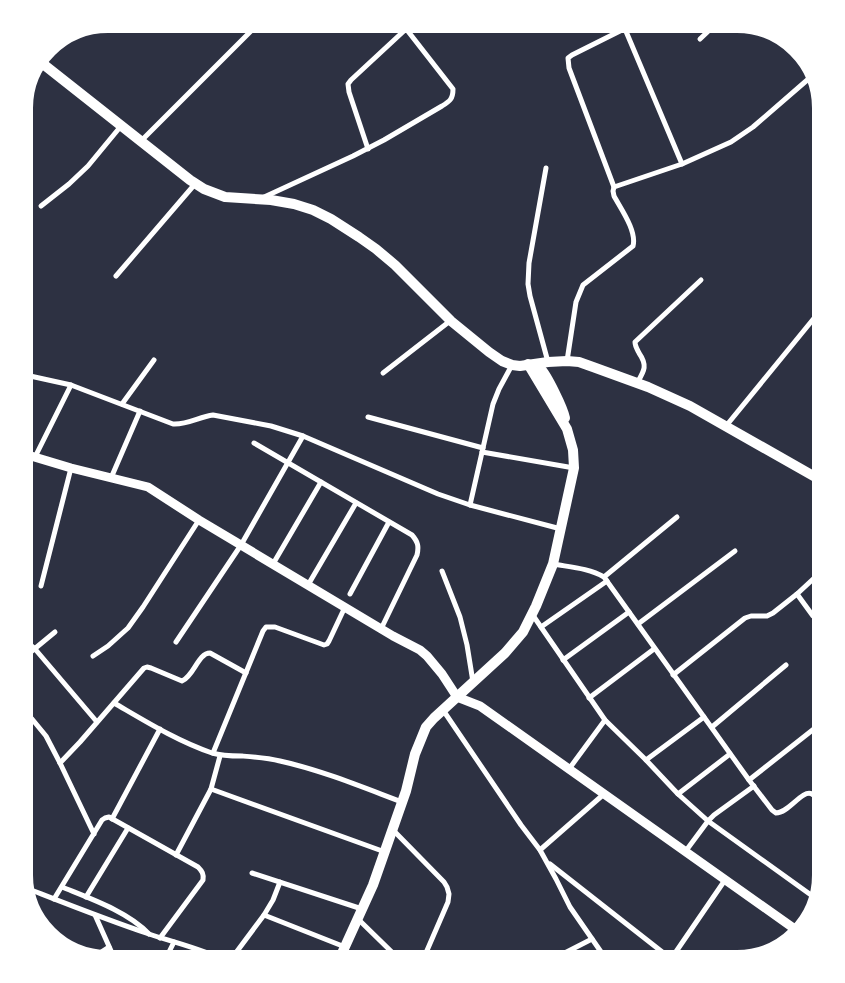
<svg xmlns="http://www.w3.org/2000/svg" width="845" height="983" font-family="'Work Sans',sans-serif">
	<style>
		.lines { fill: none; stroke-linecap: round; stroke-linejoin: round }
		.minor { stroke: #fff; stroke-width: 5 }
		.tertiary { stroke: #fff; stroke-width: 9 }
		.secondary { stroke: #fff; stroke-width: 10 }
		.rim { fill: none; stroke: #fff; stroke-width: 6 }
	</style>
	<rect width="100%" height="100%" fill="#2d3142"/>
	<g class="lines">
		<!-- minor -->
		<g class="minor">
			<path d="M625 29 682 164"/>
			<path d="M700 39 719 21"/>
			<path d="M141 141 261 21"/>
			<path d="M816 142 824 135"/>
			<path d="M368 149 349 92 348 84 351 80 406 29"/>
			<path d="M546 168 529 263 528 284 530 296 548 362"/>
			<path d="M614 187 569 68 568 58 572 55 640 21"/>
			<path d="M262 198 353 156 384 140 442 106C450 101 453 99 453 89L400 21"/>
			<path d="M41 206 69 184 88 166 121 126"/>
			<path d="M116 276 195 184"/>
			<path d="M567 361 576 302 583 285 633 246C637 231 621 209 614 196L613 191 614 187 682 164 731 142 753 127 813 75"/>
			<path d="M383 373 450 321"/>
			<path d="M21 374 71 385 84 390 173 424C187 425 199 417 213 415L271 426 303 436 438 494 470 505 561 529"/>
			<path d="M637 383C644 371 648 366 639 353 637 349 635 346 635 342L701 280"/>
			<path d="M122 404 154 360"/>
			<path d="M368 417 483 448"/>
			<path d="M726 426 824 306"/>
			<path d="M254 443 412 535C418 542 419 546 417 555L381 629"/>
			<path d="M482 452 574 468"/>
			<path d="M35 457 71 385"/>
			<path d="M111 478 140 411"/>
			<path d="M470 505 493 404 499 389 512 365"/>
			<path d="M273 564 321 482"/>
			<path d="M553 564C569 567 589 568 604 577L749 780 772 810 776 813C789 813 802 789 812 794 817 797 821 803 824 807"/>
			<path d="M442 571 460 617 467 645 473 682"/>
			<path d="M604 577 677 517"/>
			<path d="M308 585 356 503"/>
			<path d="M41 586 71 468"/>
			<path d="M350 594 389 522"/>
			<path d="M797 594 813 616 816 618 824 617"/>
			<path d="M532 614 605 720 646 760 678 794 708 821 818 900"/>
			<path d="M638 624 735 551"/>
			<path d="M541 627 607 581"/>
			<path d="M21 637 35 649 97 722"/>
			<path d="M176 642 241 545 303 436"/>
			<path d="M93 656 108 646 128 628 143 607 199 520"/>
			<path d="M21 660 55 632"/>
			<path d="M563 660 629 612"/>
			<path d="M673 675 745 618 751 616H767L773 613 797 594 824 569"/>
			<path d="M589 698 654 649"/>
			<path d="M114 703C145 721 177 741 212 753 222 756 231 756 242 756 254 757 267 758 280 761 321 770 362 787 402 802"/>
			<path d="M443 710 521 825 540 850 556 879 570 907 608 962"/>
			<path d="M21 713 32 719 46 736 60 763 94 834"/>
			<path d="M712 727 786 665"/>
			<path d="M213 753 263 631 266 627H275L324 645 327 644 329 641 345 607"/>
			<path d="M646 760 704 717"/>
			<path d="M60 763 80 742 144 668 147 667 151 668 182 681C194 676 198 653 210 653L246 673"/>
			<path d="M569 769 605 720"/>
			<path d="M749 780 824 721"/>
			<path d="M211 789 385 852"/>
			<path d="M678 794 730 754"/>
			<path d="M112 819 160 729"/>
			<path d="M393 830 444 882 447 887 449 894 448 902 422 962"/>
			<path d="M540 850 604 794"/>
			<path d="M685 852 708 821 714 815 754 786"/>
			<path d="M176 855 211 789 220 756"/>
			<path d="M550 864 675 962"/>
			<path d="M252 873 362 909"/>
			<path d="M62 887C89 898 129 912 149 934"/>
			<path d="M26 888C67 904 107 920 149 934 176 943 203 949 229 962"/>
			<path d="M86 897 128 828"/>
			<path d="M54 899 102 820 105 818 109 817 198 867C202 871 204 874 203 880L160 938"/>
			<path d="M95 915 116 962"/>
			<path d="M264 915 345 947"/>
			<path d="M358 919 402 962"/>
			<path d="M92 958 109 947"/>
			<path d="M671 959 725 880"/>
			<path d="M164 962 174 942"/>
			<path d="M229 962 264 915 273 900 280 882"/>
			<path d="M547 962 592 939"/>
		</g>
		<!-- tertiary -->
		<path class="tertiary" d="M21 453 71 468 148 487 199 520 393 636 420 650 427 656 442 674 457 697 480 706 799 932"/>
		<!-- secondary -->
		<g class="secondary">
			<path d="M38 60 190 180 204 189 225 197 271 200 294 204 313 210 331 219 359 237 376 249 395 265 451 321 489 352 502 361 512 365 520 366 548 362 567 361 579 362 593 367 648 387 690 406 824 482"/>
			<path d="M529 365C533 365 537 365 540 368 547 375 563 408 565 418"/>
			<path d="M338 962 373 885 406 791 415 754 426 727 434 718 505 653 523 632 536 606 553 564 574 468 573 450 567 429 528 364"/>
		</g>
	</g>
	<!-- crop -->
	<path d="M0 0H845V983H0ZM108 30H737A78 78 0 0 1 815 108V875A78 78 0 0 1 737 953H108A78 78 0 0 1 30 875V108A78 78 0 0 1 108 30Z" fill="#fff" fill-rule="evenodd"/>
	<path class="rim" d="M108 30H737A78 78 0 0 1 815 108V875A78 78 0 0 1 737 953H108A78 78 0 0 1 30 875V108A78 78 0 0 1 108 30Z"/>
</svg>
